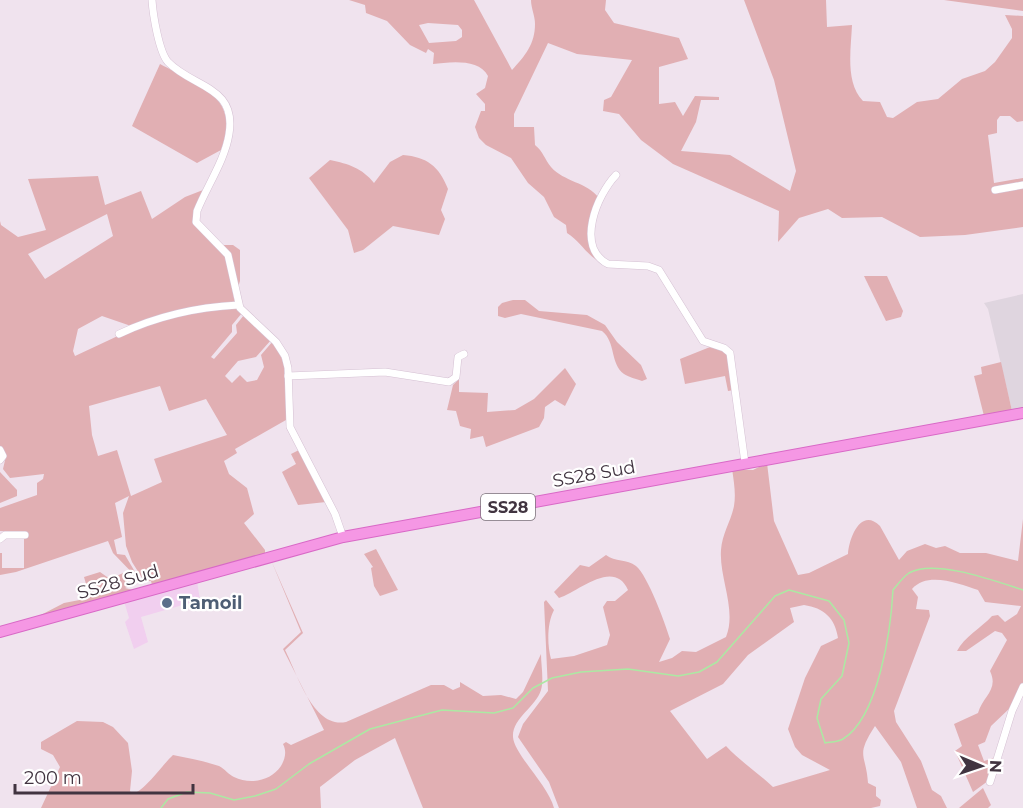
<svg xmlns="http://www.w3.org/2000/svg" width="1023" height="808" font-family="Montserrat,sans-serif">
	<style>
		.commercial { fill: #f1cfef }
		.industrial { fill: #dfd5df }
		.green { fill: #e1afb3; fill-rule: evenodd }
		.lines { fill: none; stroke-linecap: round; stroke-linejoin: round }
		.stream { stroke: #ace9a3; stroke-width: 1.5 }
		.street-casing { stroke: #d5c1d3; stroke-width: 8 }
		.primary-casing { stroke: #d869c6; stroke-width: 12 }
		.street { stroke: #fff; stroke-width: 7 }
		.primary { stroke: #f597e4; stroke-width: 10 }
		.service-dot { fill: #5c6f8a; stroke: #fff; stroke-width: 2 }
		.labels { text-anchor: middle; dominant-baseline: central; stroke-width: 4.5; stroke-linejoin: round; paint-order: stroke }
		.shield { fill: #fff; stroke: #7a7179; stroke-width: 1.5 }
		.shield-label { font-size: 16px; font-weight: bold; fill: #413440 }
		.street-label { font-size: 18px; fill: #413440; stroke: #fff }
		.service-label { font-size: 18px; font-weight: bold; fill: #4e5e75; stroke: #fff; text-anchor: start }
	</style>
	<rect width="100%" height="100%" fill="#f0e3ee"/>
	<!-- commercial -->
	<path class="commercial" d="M197 581 200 600 141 617 148 642 134 649 125 622 129 618 124 601Z"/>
	<!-- industrial -->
	<path class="industrial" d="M1023 294V409L1012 411 988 309 984 303Z"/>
	<!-- green -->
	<g class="green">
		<path d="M349 0H474L512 70C525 56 535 44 535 24 535 16 531 8 531 0H606L605 10 614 23 679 38 688 59 659 67V104L675 102 683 116 695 96 719 97V100H701L696 122 681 151 730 155 790 191 796 171 774 80 744 0H826L827 27 852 25C851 49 845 83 863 101L880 102 887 117 893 118 917 102 938 99 962 79 985 71 995 62 1012 38V29L1005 15 1023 16V121L1017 122 1010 116H1000L997 120V133L988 135 994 183 1023 178V227L965 235 920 237 882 217 842 218 828 209 799 218 778 242 779 211 673 164 641 140 619 114 603 111 604 100 611 97 632 60 577 54 548 43 514 114V127H534L535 145C543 151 545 160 551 167 564 182 587 182 599 198 591 221 587 244 603 264 587 256 581 242 567 233L566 225 554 217 544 197 528 183 511 158 486 145 479 138 475 127 481 111H485V104L476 94 485 88 488 76C479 58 449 62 433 64L434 53 428 49 426 53 410 45 387 21 366 13 365 5ZM428 23 458 25 462 30V37L456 41 429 43 419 25Z"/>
		<path d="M944 0H1023V11Z"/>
		<path d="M160 64C199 85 242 97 221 150L197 163 132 126Z"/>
		<path d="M403 155C427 157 439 166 448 189L441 210 445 219 439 235 393 226 363 250 354 253 348 230 309 178 330 160C349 164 362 168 374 183L390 162Z"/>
		<path d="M98 176 105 205 141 191 152 219 185 197 203 190 195 225 225 254 235 303 131 326 102 316 78 329 73 351 75 356 137 327 181 315 237 306 242 313 232 325V332L211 357 214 359 237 333 236 325 244 315 271 340 256 357 238 361 225 376 232 383 240 375 247 382 257 380 264 367 261 355 273 341 286 367V420L235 449 237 453 224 461 229 474 247 488 254 514 244 523 265 550V554L152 585 151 581H144L132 562 126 546 123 513 129 496 115 503 122 537 114 540 117 554 125 555 141 582 113 553 108 541 16 572 0 575V553H2V568H24V532L0 531V508L37 495V483L43 479 44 474 10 478 3 469 6 456 0 447V221L1 225 18 237 46 230 28 179ZM107 214 113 236 45 279 28 254ZM160 386 169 411 206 399 227 435 154 459 162 482 131 496 117 450 98 456 92 435 89 406Z"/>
		<path d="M222 245H233L240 250V281L237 291Z"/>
		<path d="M864 276H887L903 311 901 317 886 321Z"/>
		<path d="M513 300H525L539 311 587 315 605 325 617 342 641 365 647 379 642 381C637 379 628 377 624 374 610 364 616 342 602 331L521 314 505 318 498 316V307L502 303Z"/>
		<path d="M710 347 722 349 728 354 734 390 728 391 725 376 685 384 680 359Z"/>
		<path d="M1001 362 1012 411 984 416 974 376 982 374 981 367Z"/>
		<path d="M565 368 576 384 565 406 555 400 545 407 544 418 539 427 486 447 483 436 470 439 471 429 460 426 456 411 447 410 453 385 459 379V392L488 393 487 412 515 410 534 399Z"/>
		<path d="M299 450 326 502 298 505 282 472 296 464 291 454Z"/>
		<path d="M767 463 774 521 798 575 809 573 848 554C849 538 861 507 880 526L899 560 907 551 925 544 936 548 945 546 960 553H986L1018 561 1023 519V683L1011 707 991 726 985 742 978 745 984 761 994 758 988 781 973 792 955 751 962 746 954 724 978 713C983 696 999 690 990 671L1007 640 1002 633 995 631 966 651H957C964 637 981 628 992 616L998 615 1005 622 1017 614 1021 606 985 602 978 590C959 584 928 571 912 589L918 597 916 609 929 610 930 616 894 711 896 722 921 761 932 790 941 796 947 808H917L901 762 875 726C855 757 866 753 868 783L876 787V796L881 800 880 806 871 808H559L549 782 518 737 523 724 548 691 544 602 546 600 554 610C547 623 547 644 551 659L574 656 607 645 610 635 603 607 607 601H615L628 590C614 558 578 592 559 598L554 592 580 565 589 567 606 555C615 562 627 559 636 566 648 576 665 623 670 639L659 662 672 658 682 651 696 652 726 637C737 610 719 578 721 550 722 534 731 521 734 506 736 494 734 482 732 469L753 470ZM804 605C824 608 835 618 838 638L821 646 805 678 788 729 795 747 802 755 830 770 773 787C757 772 741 762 726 746L707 759 670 711 723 684 748 655 794 622 790 608Z"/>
		<path d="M0 472 17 490V496L0 503Z"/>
		<path d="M376 549 398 590 380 596 374 586 371 568 373 567 364 554Z"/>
		<path d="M271 560 303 633 285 650C297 673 313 729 346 722L431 685H444L453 690 460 687V682L483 696 501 695 516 699 523 692 541 654C541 665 544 680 541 690 536 707 512 718 513 737 514 754 548 785 554 808H423L395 738 355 760 320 787 321 808H41L60 767 53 755 41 749V742L77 721 103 722 113 727 128 743 132 771 130 791 132 794C145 791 162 765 173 755 188 758 204 761 219 766 225 769 229 775 234 777 250 785 271 781 281 766 285 759 287 752 283 744L286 742 291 745 324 730 283 649 301 632Z"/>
		<path d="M100 572 110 579 123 573 133 584 125 588 133 590 37 617 64 603 90 598 84 577Z"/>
		<path d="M983 788 991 805 988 808H959Z"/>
	</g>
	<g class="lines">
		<!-- stream -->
		<path class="stream" d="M161 808 168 799 187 792 210 793 234 800 255 796 276 789 309 764 370 729 442 710 494 713 513 708 533 688 552 678 581 672 628 669 678 676 699 672 717 662 775 596 789 590 829 601 844 620 849 643 842 676 821 699 817 718 825 743C831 742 838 742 843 739 879 717 891 628 893 590 898 584 903 577 909 573 934 558 998 582 1023 590"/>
		<defs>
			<g id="street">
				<path d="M152 0C153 15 159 52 168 62 193 88 237 86 229 134 225 160 207 186 197 211L196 222 228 255 240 308 276 342 285 356 288 368 290 427 335 514 343 537"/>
				<path d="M616 175C597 195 575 247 608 264L648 266 659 270 703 341 724 348 730 353 745 463"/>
				<path d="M995 190 1023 185"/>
				<path d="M119 334C155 317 198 307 238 305"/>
				<path d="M288 376 385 372 449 382 456 377 458 357 464 354"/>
				<path d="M0 450 3 456 0 460"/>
				<path d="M0 539 5 535H25"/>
				<path d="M990 782 1012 711 1023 687"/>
			</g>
			<path id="primary" d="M0 632 343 537 1023 413"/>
		</defs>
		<!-- street casing -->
		<use href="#street" class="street-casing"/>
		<!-- primary casing -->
		<use href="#primary" class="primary-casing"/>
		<!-- street -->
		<use href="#street" class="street"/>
		<!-- primary -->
		<use href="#primary" class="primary"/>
	</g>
	<!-- markers -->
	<circle class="service-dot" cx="167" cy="603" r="6"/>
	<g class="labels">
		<!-- shield labels -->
		<rect class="shield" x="481" y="494" width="54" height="26" rx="4.5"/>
		<g class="shield-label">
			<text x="508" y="507">SS28</text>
		</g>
		<!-- street labels -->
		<g class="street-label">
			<text transform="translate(594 474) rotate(-10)">SS28 Sud</text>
			<text transform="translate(118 582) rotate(-16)">SS28 Sud</text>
		</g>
		<!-- service labels -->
		<g class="service-label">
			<text x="179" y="603">Tamoil</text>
		</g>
	</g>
	<!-- north arrow -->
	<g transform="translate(981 766) rotate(92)" stroke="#ffffff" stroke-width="4.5" paint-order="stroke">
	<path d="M0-4.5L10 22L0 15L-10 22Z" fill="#413440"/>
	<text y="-9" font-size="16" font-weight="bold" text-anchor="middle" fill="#413440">N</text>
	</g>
	<!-- scale -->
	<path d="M15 784v9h178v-9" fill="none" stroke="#413440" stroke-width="3"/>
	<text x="24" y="784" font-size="18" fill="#413440" stroke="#ffffff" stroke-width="4.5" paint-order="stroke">200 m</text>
</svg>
